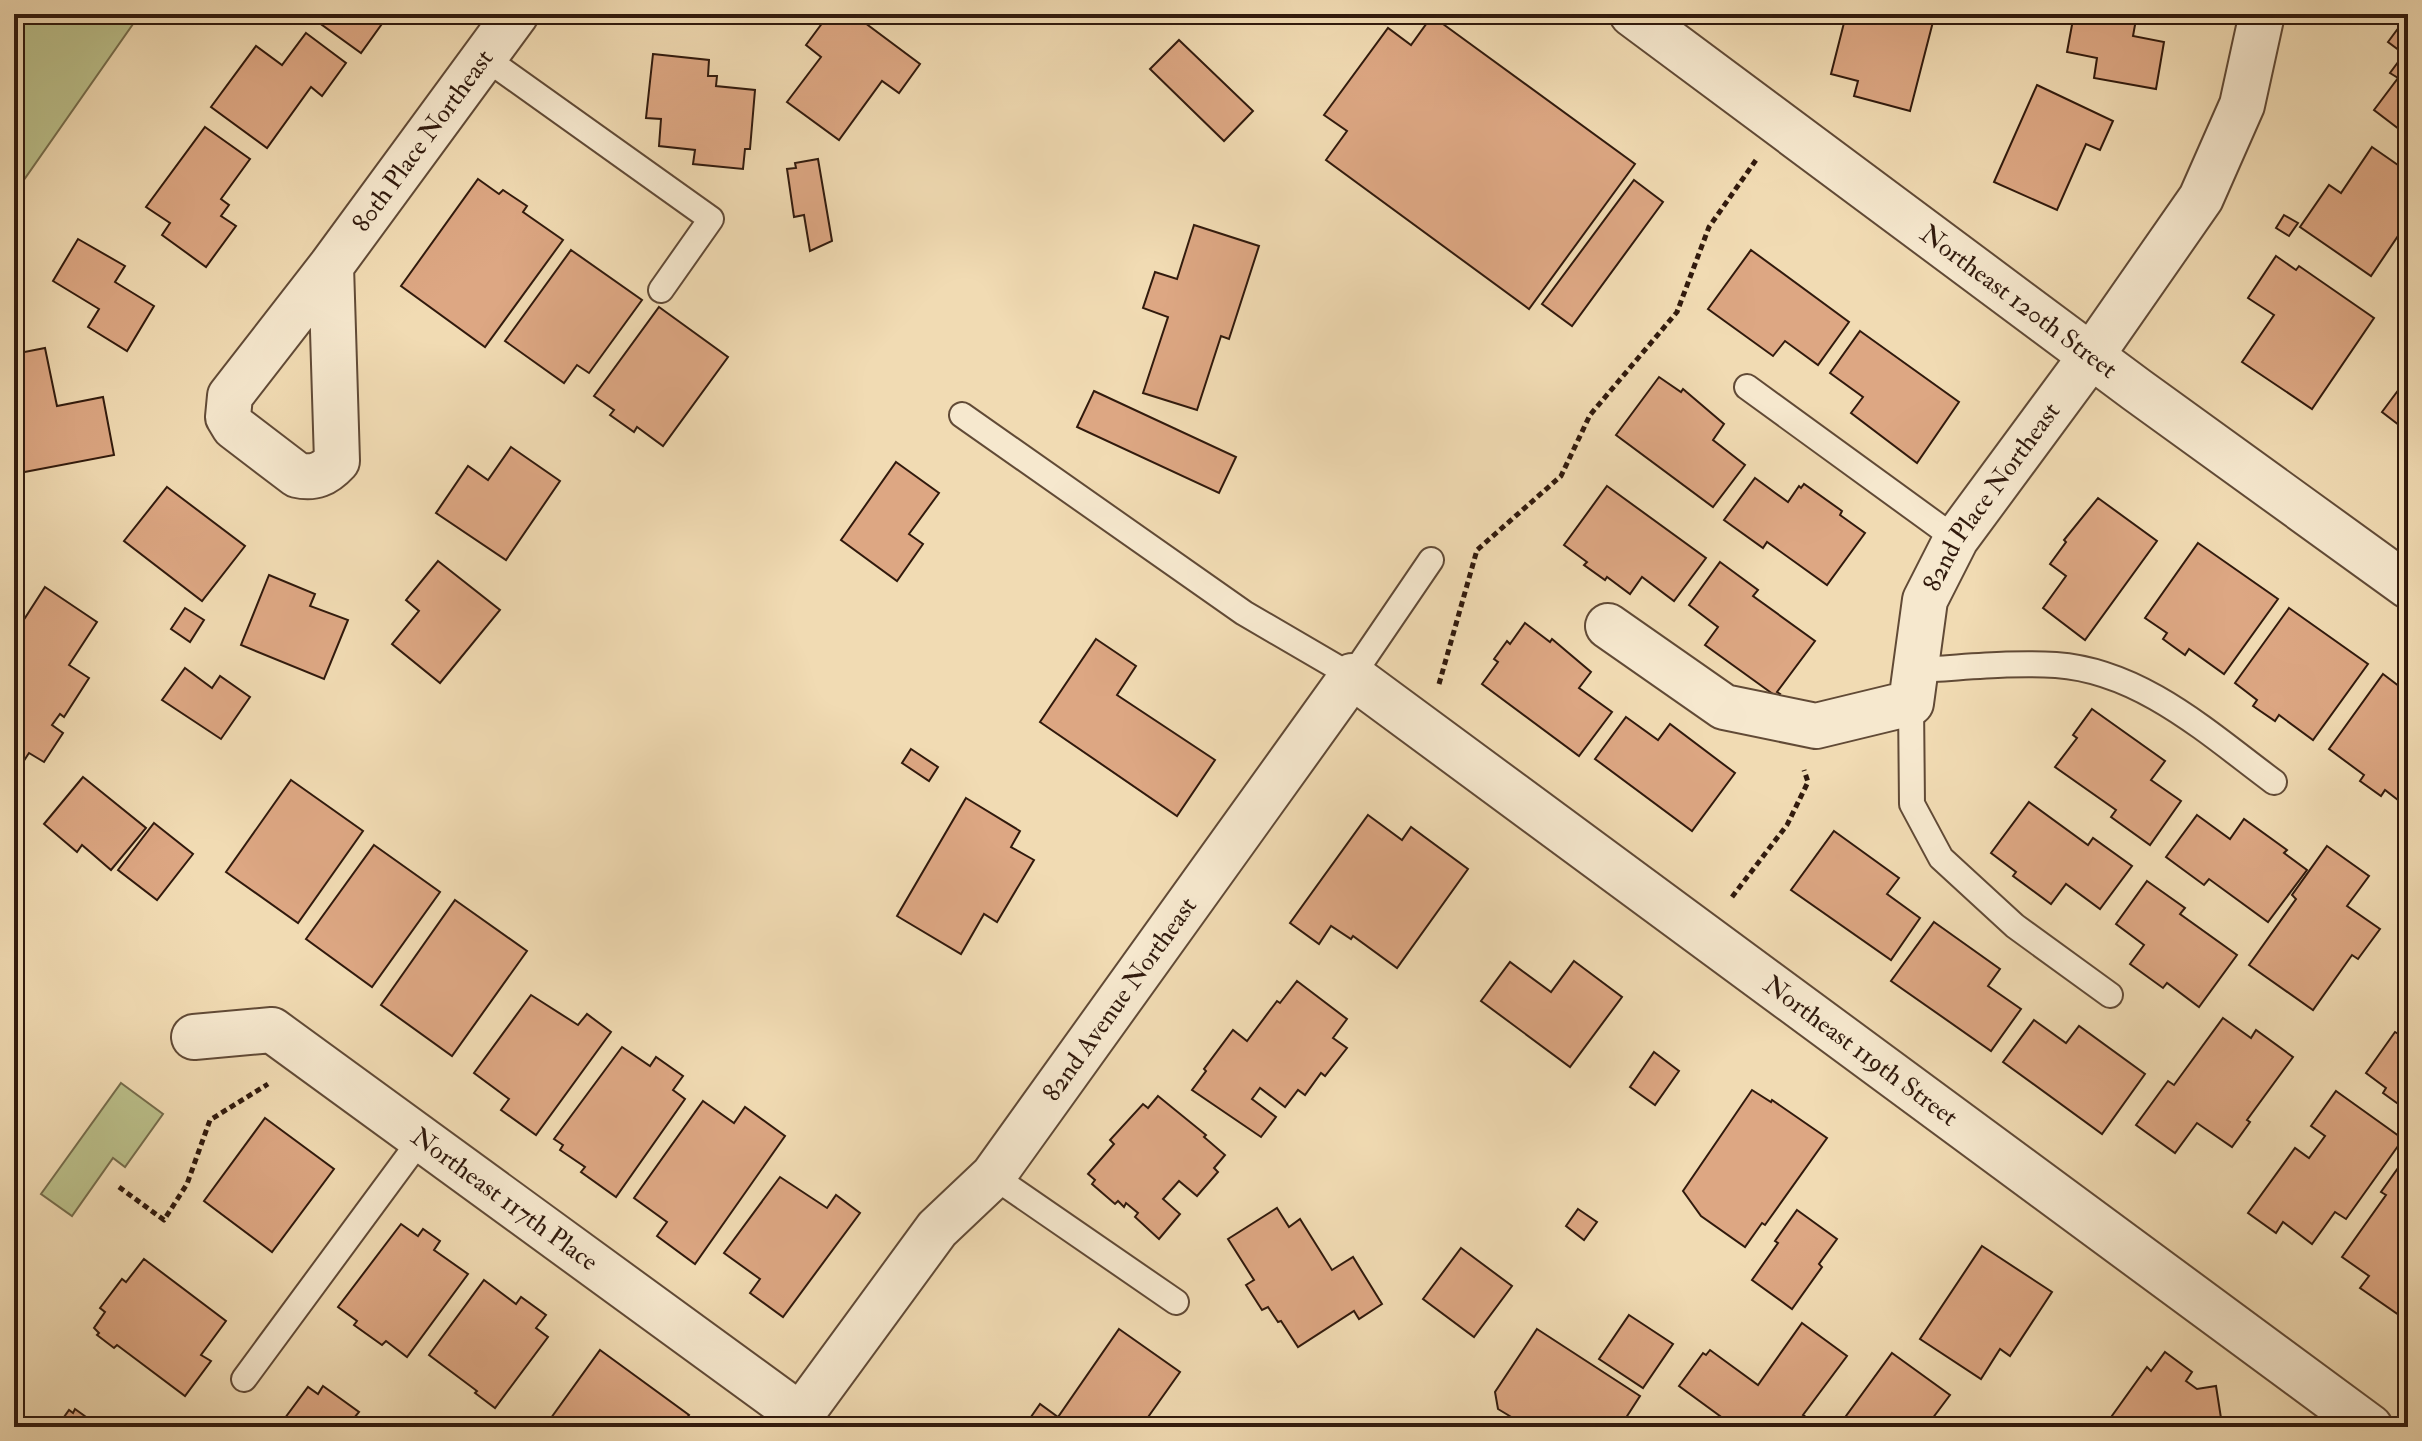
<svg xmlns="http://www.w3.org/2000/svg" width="2422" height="1441" font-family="'IM FELL Double Pica',serif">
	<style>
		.green { fill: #bbc08b; stroke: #766d4c; stroke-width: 2 }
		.building { fill: #dda783; stroke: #311a0d; stroke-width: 2 }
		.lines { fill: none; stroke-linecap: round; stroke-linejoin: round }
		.service-casing { stroke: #614a36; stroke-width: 28 }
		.minor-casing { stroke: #614a36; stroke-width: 48 }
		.path { stroke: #311a0d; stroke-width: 5; stroke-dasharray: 6 4; stroke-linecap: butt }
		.service { stroke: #f6e8ce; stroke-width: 24 }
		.minor { stroke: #f6e8ce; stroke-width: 44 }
		.labels { text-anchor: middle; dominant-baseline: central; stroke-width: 6; stroke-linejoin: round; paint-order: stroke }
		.street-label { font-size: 26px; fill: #311a0d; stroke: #f6e8ce }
	</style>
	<rect width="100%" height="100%" fill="#f1dbb3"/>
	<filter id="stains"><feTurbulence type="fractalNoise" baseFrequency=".0025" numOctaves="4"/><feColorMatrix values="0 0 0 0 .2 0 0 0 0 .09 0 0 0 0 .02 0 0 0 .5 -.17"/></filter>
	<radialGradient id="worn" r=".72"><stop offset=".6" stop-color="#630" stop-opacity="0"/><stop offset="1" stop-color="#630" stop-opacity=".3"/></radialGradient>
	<!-- green -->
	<g class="green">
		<path d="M14 14H140L14 194Z"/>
		<path d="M121 1083 163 1114 125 1167 113 1158 72 1216 41 1194Z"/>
	</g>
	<!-- building -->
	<g class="building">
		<path d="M324 14H389L361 53 318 22Z"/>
		<path d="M829 14H853L920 64 899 93 882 81 839 140 787 102 821 57 806 45Z"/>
		<path d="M1842 14H1935L1910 111 1854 96 1858 81 1831 74 1846 15Z"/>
		<path d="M2074 14H2137L2133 36 2164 42 2156 89 2094 78 2097 58 2067 52Z"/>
		<path d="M2408 15V136L2374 110 2398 78 2390 73 2404 54 2388 42Z"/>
		<path d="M1432 16 1635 164 1529 309 1326 160 1347 131 1324 115 1388 28 1411 45Z"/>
		<path d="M306 33 346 63 322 96 311 87 267 148 211 107 256 46 282 65Z"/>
		<path d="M1179 40 1253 111 1224 141 1150 69Z"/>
		<path d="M653 54 709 60 708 76H717L716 86 755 90 750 149H745L743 169 693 164 695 150 659 146 661 119 646 118Z"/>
		<path d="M2037 85 2113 121 2100 150 2086 144 2057 210 1994 182Z"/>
		<path d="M205 127 250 159 221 199 229 205 221 216 236 226 206 267 162 235 170 223 146 207Z"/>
		<path d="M2372 147 2408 172V239L2400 233 2371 276 2300 227 2329 185 2341 193Z"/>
		<path d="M818 159 832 241 810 251 804 215 794 217 787 169 796 168 795 163Z"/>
		<path d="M478 179 499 194 503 190 527 206 523 212 563 240 485 347 401 286Z"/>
		<path d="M1634 180 1663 202 1572 326 1542 304Z"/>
		<path d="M2284 215 2298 223 2289 236 2276 228Z"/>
		<path d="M1194 225 1259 246 1229 339 1221 336 1197 410 1143 393 1168 317 1143 308 1155 272 1177 279Z"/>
		<path d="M78 239 125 266 115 282 154 306 127 351 88 327 99 309 53 281Z"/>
		<path d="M571 250 642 300 589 373 577 365 564 383 505 341Z"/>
		<path d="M1751 250 1849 322 1818 365 1785 341 1773 356 1708 309Z"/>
		<path d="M2276 256 2296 270 2299 266 2374 318 2312 409 2242 362 2274 315 2248 298Z"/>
		<path d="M659 307 728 357 663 446 637 427 634 432 610 415 614 410 594 396Z"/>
		<path d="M1860 331 1959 402 1917 463 1851 413 1863 397 1830 373Z"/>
		<path d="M45 348 57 406 103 397 114 455 14 474V354Z"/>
		<path d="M1659 377 1681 392 1683 389 1724 424 1713 440 1745 465 1713 507 1616 435Z"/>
		<path d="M2408 377V432L2382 412Z"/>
		<path d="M1094 391 1236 457 1219 493 1077 427Z"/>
		<path d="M511 447 560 481 506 560 436 513 468 466 488 480Z"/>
		<path d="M896 462 939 493 909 534 923 544 897 581 841 540Z"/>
		<path d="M1755 478 1788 502 1799 486 1801 488 1804 484 1842 511 1840 515 1865 533 1827 585 1767 542 1763 548 1724 520Z"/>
		<path d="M1607 486 1706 558 1674 601 1642 577 1630 594 1607 577 1605 580 1584 565 1587 562 1564 545Z"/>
		<path d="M167 487 245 546 202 601 124 541Z"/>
		<path d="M2098 498 2157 541 2085 640 2043 608 2066 576 2050 564 2066 542 2064 540Z"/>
		<path d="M2198 543 2278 599 2224 674 2189 649 2185 655 2163 639 2167 633 2145 618Z"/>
		<path d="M438 561 500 610 440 683 392 644 419 611 406 600Z"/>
		<path d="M1720 562 1758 590 1753 596 1815 641 1777 692 1780 694 1777 697 1705 645 1718 627 1689 605Z"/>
		<path d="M269 575 315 594 310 606 348 620 324 679 241 645Z"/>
		<path d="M45 587 97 622 69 665 89 678 64 717 60 714 52 725 63 733 44 762 29 753 14 776V635Z"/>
		<path d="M185 608 204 620 190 642 171 629Z"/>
		<path d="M2289 608 2368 664 2313 740 2279 715 2275 721 2253 706 2257 700 2235 683Z"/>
		<path d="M1525 623 1550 642 1552 639 1591 672 1579 688 1612 712 1579 756 1482 684 1498 662 1494 659 1507 641 1510 644Z"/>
		<path d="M1096 639 1136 666 1117 695 1215 760 1177 816 1040 722Z"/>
		<path d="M185 668 212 688 220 676 250 697 221 739 162 700Z"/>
		<path d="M2383 674 2408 693 2407 807 2385 790 2381 796 2360 781 2364 775 2329 749Z"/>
		<path d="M2092 709 2165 761 2151 780 2181 801 2150 845 2111 817 2116 810 2055 767 2077 738 2073 735Z"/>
		<path d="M1626 717 1658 740 1670 724 1735 773 1692 831 1595 759Z"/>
		<path d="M911 749 938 767 929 781 902 763Z"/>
		<path d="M83 777 146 828 111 870 82 845 77 852 44 824Z"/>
		<path d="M291 780 363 831 298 923 226 872Z"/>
		<path d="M966 798 1020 831 1011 847 1034 860 997 922 984 914 961 954 897 916Z"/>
		<path d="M2029 802 2088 845 2093 838 2132 866 2100 909 2066 884 2051 904 2013 876 2016 872 1991 853Z"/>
		<path d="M1368 815 1402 840 1411 827 1468 869 1397 968 1353 936 1351 939 1331 926 1319 944 1290 923Z"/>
		<path d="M2197 815 2230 839 2244 819 2287 850 2284 853 2307 870 2268 922 2209 879 2204 885 2166 857Z"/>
		<path d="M154 823 193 854 157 900 118 870Z"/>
		<path d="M1834 831 1899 878 1887 894 1920 918 1891 960 1791 890Z"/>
		<path d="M374 845 440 892 372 987 306 939Z"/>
		<path d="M2327 846 2369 876 2347 906 2380 929 2358 959 2352 955 2313 1010 2249 965 2296 899 2292 895Z"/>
		<path d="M2147 881 2185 908 2180 914 2237 955 2199 1007 2167 983 2163 988 2130 964 2144 945 2116 924Z"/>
		<path d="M455 900 527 951 452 1056 381 1005Z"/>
		<path d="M1934 922 2000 969 1988 986 2021 1009 1991 1051 1891 981Z"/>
		<path d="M1574 961 1622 997 1570 1067 1481 1001 1510 962 1551 992Z"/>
		<path d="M1297 981 1347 1019 1333 1038 1347 1048 1325 1076 1321 1073 1305 1095 1298 1090 1285 1107 1260 1088 1252 1099 1276 1117 1261 1137 1192 1090 1206 1071 1204 1069 1233 1030 1247 1041 1277 1001 1280 1003Z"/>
		<path d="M531 995 578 1025 587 1014 611 1032 536 1135 501 1110 509 1099 474 1073Z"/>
		<path d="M2223 1018 2251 1038 2256 1030 2293 1057 2247 1120 2250 1122 2232 1147 2197 1123 2175 1153 2136 1125 2168 1081 2174 1085Z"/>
		<path d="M2034 1020 2066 1043 2079 1026 2145 1074 2102 1134 2003 1062Z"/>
		<path d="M2408 1024V1111L2383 1093 2386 1088 2366 1073 2395 1032 2400 1035Z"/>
		<path d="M622 1047 650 1066 656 1057 683 1076 673 1090 685 1099 616 1197 581 1172 585 1167 560 1150 563 1145 554 1139Z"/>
		<path d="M1654 1052 1679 1071 1655 1105 1630 1087Z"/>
		<path d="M1752 1090 1771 1102 1772 1100 1827 1138 1765 1225 1762 1223 1745 1247 1701 1216 1683 1191Z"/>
		<path d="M2336 1091 2403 1139 2346 1219 2335 1212 2312 1244 2283 1222 2276 1233 2248 1213 2295 1148 2309 1158 2325 1136 2311 1126Z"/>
		<path d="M1158 1096 1206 1135 1204 1137 1225 1155 1214 1168 1218 1172 1197 1196 1179 1181 1163 1199 1180 1214 1159 1239 1135 1217 1138 1213 1126 1203 1124 1207 1118 1201 1115 1204 1092 1184 1095 1180 1088 1174 1114 1144 1110 1140 1143 1104 1148 1108Z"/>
		<path d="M703 1101 734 1123 745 1107 785 1136 695 1264 657 1236 667 1222 634 1198Z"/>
		<path d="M265 1118 334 1169 272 1252 204 1201Z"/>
		<path d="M2408 1154V1302L2399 1315 2360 1288 2369 1276 2342 1257 2386 1195 2381 1192Z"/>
		<path d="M780 1177 827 1208 836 1195 860 1213 783 1317 750 1293 760 1279 724 1253Z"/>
		<path d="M1277 1208 1289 1227 1300 1219 1332 1270 1353 1257 1382 1304 1359 1319 1354 1311 1298 1347 1281 1321 1278 1322 1268 1307 1262 1310 1246 1285 1254 1280 1228 1239Z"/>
		<path d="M1578 1209 1597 1222 1584 1240 1566 1226Z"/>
		<path d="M1797 1210 1837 1239 1819 1264 1822 1267 1792 1309 1752 1280 1778 1243 1775 1241Z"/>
		<path d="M401 1224 418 1236 423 1229 440 1241 434 1250 468 1274 407 1357 386 1341 382 1345 354 1325 357 1321 338 1307Z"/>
		<path d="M1982 1246 2052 1292 2010 1356 2000 1349 1981 1379 1920 1339Z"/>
		<path d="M1461 1248 1512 1286 1474 1337 1423 1299Z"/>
		<path d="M144 1259 226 1321 201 1355 211 1361 185 1396 117 1345 114 1348 97 1335 99 1333 94 1328 105 1312 100 1308 122 1279 126 1282Z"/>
		<path d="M484 1280 516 1304 521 1297 546 1315 536 1328 548 1337 495 1408 475 1393 477 1391 429 1355Z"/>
		<path d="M1629 1315 1673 1344 1643 1388 1599 1359Z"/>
		<path d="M1802 1323 1847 1356 1803 1415 1821 1427H1735L1679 1386 1703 1353 1706 1355 1710 1350 1758 1385Z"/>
		<path d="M1119 1329 1180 1372 1141 1427H1024L1040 1404 1058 1417Z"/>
		<path d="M1537 1329 1640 1396 1620 1427H1544L1533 1420 1518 1421 1498 1409 1495 1392Z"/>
		<path d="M600 1350 689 1415 680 1427H564L551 1418Z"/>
		<path d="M2165 1352 2192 1372 2186 1381 2197 1389 2216 1386 2221 1418H2218L2219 1424 2227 1422 2228 1427H2104L2147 1367 2151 1371Z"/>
		<path d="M1892 1353 1950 1395 1926 1427H1838Z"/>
		<path d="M323 1386 359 1412 354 1418 367 1427H288L282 1422 308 1387 318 1394Z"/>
		<path d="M75 1409 100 1427H57L69 1410 73 1413Z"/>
	</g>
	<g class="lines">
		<defs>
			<g id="service">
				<path d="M484 57 711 219 661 290"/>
				<path d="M1747 387 1956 539"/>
				<path d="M962 415 1244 613 1352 676 1431 560"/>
				<path d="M1915 670C1961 668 2009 662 2056 665 2141 671 2208 733 2274 782"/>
				<path d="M1911 703 1912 804 1941 858 2015 926 2110 995"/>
				<path d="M993 1176 1176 1302"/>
				<path d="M244 1379 421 1139"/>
			</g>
			<g id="minor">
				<path id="s1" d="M1632 14 2137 390 2408 586"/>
				<path id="s2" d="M331 266 337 461C325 474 314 479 297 475L234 427 228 417 230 396 331 266 516 14"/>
				<path id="s3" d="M1608 626 1724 707 1816 726 1911 703 1925 600 1956 539 2091 356 2201 198 2242 105 2262 14"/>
				<path id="s4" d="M194 1037 272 1030 800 1415"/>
				<path id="s5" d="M792 1427 937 1229 993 1176 1352 676 2370 1427"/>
			</g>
		</defs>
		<!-- service casing -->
		<use href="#service" class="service-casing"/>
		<!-- minor casing -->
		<use href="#minor" class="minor-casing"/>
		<!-- path -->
		<g class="path">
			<path d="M1439 684 1477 550 1561 476 1590 415 1677 312 1709 227 1756 160"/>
			<path d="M1732 897 1787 825 1808 782 1804 770"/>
			<path d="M119 1187 164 1220 187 1184 210 1120 268 1084"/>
		</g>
		<!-- service -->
		<use href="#service" class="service"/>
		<!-- minor -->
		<use href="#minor" class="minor"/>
	</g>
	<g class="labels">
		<!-- street labels -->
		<g class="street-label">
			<text stroke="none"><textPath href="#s2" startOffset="672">80th Place Northeast</textPath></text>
			<text stroke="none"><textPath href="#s1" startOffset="482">Northeast 120th Street</textPath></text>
			<text stroke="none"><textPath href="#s3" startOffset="560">82nd Place Northeast</textPath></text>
			<text stroke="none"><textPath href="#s5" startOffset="540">82nd Avenue Northeast</textPath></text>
			<text stroke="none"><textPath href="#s5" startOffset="1570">Northeast 119th Street</textPath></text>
			<text stroke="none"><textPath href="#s4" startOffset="366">Northeast 117th Place</textPath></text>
		</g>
	</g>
	<!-- margin -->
	<rect width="2422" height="1441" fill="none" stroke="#f1dbb3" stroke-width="48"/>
	<rect x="16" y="16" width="2390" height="1409" fill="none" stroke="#311a0d" stroke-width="4"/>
	<rect x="24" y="24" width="2374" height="1393" fill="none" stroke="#311a0d" stroke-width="2"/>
	<rect width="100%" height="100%" filter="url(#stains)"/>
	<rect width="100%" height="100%" fill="url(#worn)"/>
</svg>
